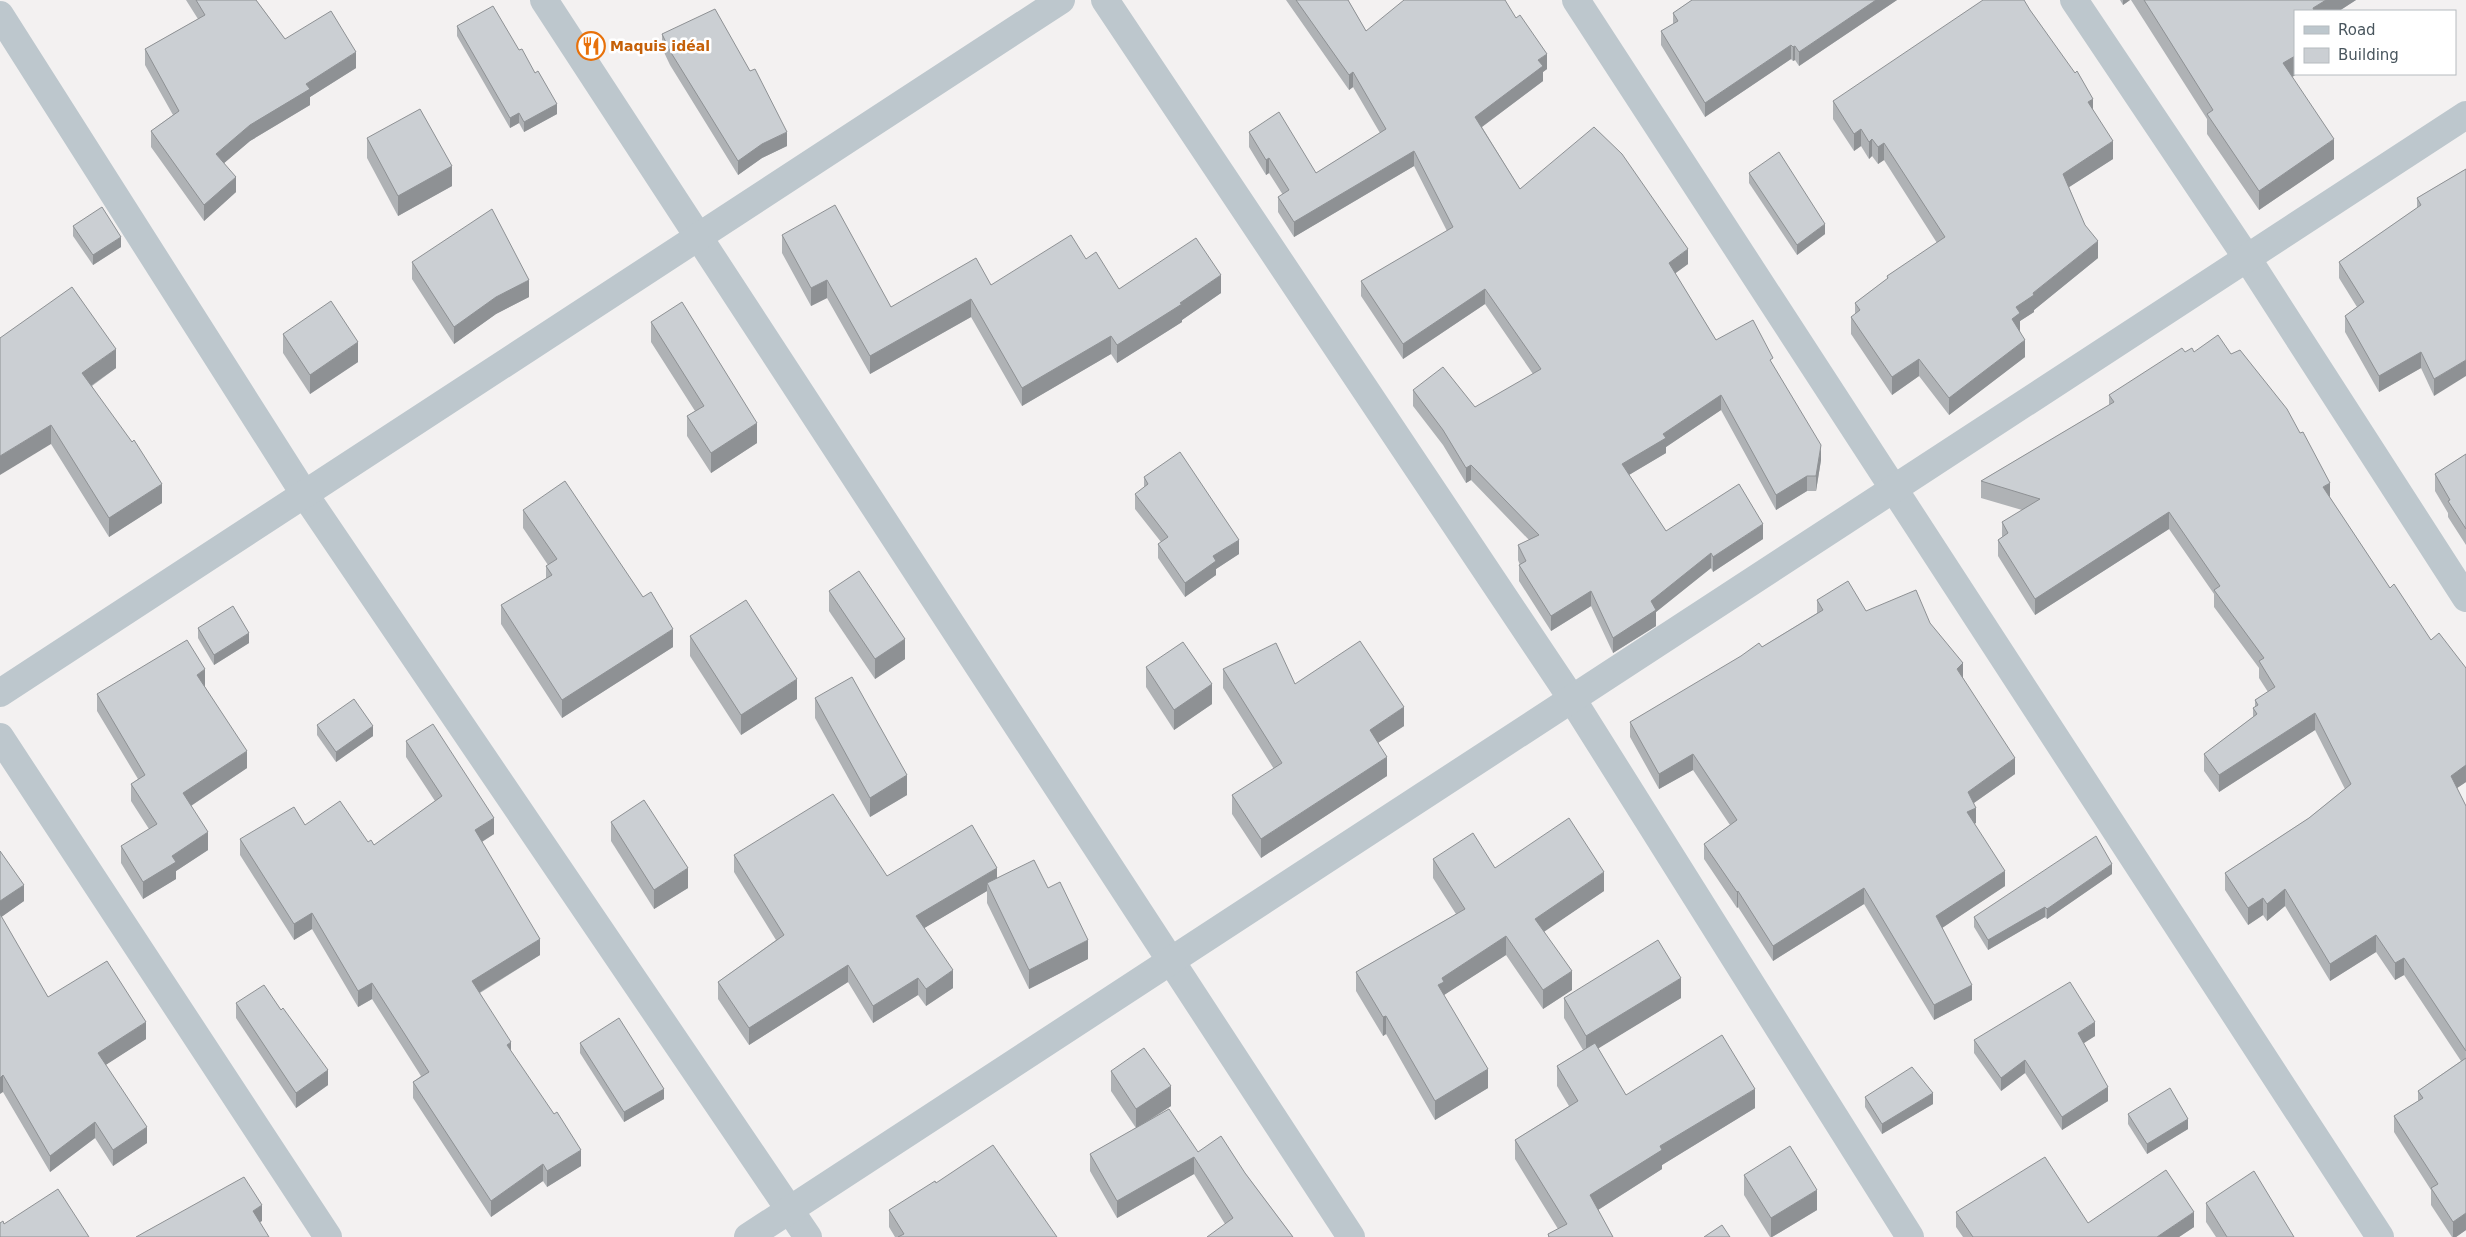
<svg xmlns="http://www.w3.org/2000/svg" width="2466" height="1237" font-family="'DejaVu Sans',sans-serif">
	<style>
		.lines { fill: none; stroke-linecap: round; stroke-linejoin: round }
		.street { stroke: #bdc7cd; stroke-width: 28 }
		.wall { fill: #afb2b5 }
		.shaded-wall { fill: #8e9194 }
		.building { fill: #cbcfd3; stroke: #8e9194 }
		.labels { text-anchor: middle; dominant-baseline: central; stroke-width: 5; stroke-linejoin: round; paint-order: stroke }
		.food-label { font-size: 14px; font-weight: bold; fill: #c56008; stroke: #fff; text-anchor: start }
	</style>
	<rect width="100%" height="100%" fill="#f3f1f1"/>
	<g class="lines">
		<!-- street -->
		<g class="street">
			<path d="M544 0 1351 1237"/>
			<path d="M1105 0 1572 699 1910 1237"/>
			<path d="M1576 0 2380 1237"/>
			<path d="M2074 0 2247 258 2466 598"/>
			<path d="M0 15 305 495 808 1237"/>
			<path d="M0 693 1061 0"/>
			<path d="M0 737 328 1237"/>
			<path d="M748 1237 2466 115"/>
		</g>
	</g>
	<!-- wall -->
	<g class="wall">
		<path d="M186 0H256L285 39 356 68 310 97V105L250 141 224 163 236 192 204 221 151 147V131L173 115 145 65V49L198 19Z"/>
		<path d="M1286 0H1348L1366 31 1547 69 1543 72V81L1482 127 1520 189 1688 264 1675 273 1716 340 1773 365 1821 460 1816 491H1807L1776 510 1721 410 1666 447V453L1629 475 1666 531 1763 539 1713 572 1711 568 1656 612V626L1613 653 1591 606 1551 631 1519 581V565H1520L1518 560V545L1529 540 1471 480 1466 483 1443 445 1413 406V390L1475 407 1533 374 1485 304 1403 359 1361 296V281L1447 231 1414 166 1294 237 1278 212V197L1283 195 1269 173 1266 175 1249 147V132L1316 173 1380 133 1353 87 1349 90Z"/>
		<path d="M1692 0H1897L1799 66 1795 60 1793 61 1791 59 1705 117 1661 45V31L1673 24V13Z"/>
		<path d="M2120 0H2130L2123 5Z"/>
		<path d="M2131 0H2356L2339 11H2295L2292 77 2334 159 2259 210 2207 134V119Z"/>
		<path d="M2030 10 2093 110 2113 159 2069 187 2098 258 2034 310V312L2020 321V331L2025 357 1949 415 1919 376 1892 395 1851 334V317L1855 314V303L1887 279V276L1937 243 1884 160 1878 164 1872 156 1869 159 1861 146 1854 151 1833 119V101Z"/>
		<path d="M457 26 519 50 557 114 524 132 519 123 510 128 457 36Z"/>
		<path d="M662 34 787 146 762 158 738 175 670 65 662 48Z"/>
		<path d="M367 138 452 186 398 216 367 158Z"/>
		<path d="M2466 169 2434 396 2421 368 2379 392 2345 332V316L2357 307 2339 278V262L2417 208V198Z"/>
		<path d="M1749 173 1825 234 1797 255 1749 183Z"/>
		<path d="M73 226 121 247 93 265 73 236Z"/>
		<path d="M782 235 891 307 991 285 1086 259 1119 289 1221 293 1182 320V322L1117 363 1111 354 1022 406 971 317 870 374 827 298 811 306 782 253Z"/>
		<path d="M412 262 529 297 496 314 454 344 412 279Z"/>
		<path d="M651 322 757 443 711 473 687 436V416L695 411 651 342Z"/>
		<path d="M283 334 358 362 310 394 283 353Z"/>
		<path d="M0 338 116 368 92 386 162 503 109 537 51 444Z"/>
		<path d="M2185 352H2194L2330 498 2390 588 2431 640 2466 668V782L2457 788 2466 806V1230L2456 1237H2452L2431 1205V1190L2394 1132V1116L2418 1101V1091L2461 1061 2404 975 2395 980 2376 952 2330 981 2285 906 2267 921 2263 915 2248 925 2225 890V873L2309 818 2345 789 2315 730 2219 792 2204 771V754L2253 717V708L2255 707V700L2268 692 2259 678V668L2214 607V594L2169 529 2035 615 1998 556V540L2002 537V522L2022 510 1981 498V481L2109 405V395Z"/>
		<path d="M2466 454V545L2448 517V513L2435 491V474Z"/>
		<path d="M1144 477 1239 554 1216 569V575L1185 597 1158 558V544L1161 542 1135 509V494L1144 488Z"/>
		<path d="M523 510 673 647 562 718 501 624V605L546 579V566L548 565 523 528Z"/>
		<path d="M829 591 905 659 875 679 829 611Z"/>
		<path d="M1817 600 1866 611 1930 623 1963 678 2015 774 1974 803 1976 823 1974 824 2005 886 1942 928 1972 1000 1934 1020 1864 904 1773 961 1738 907 1737 908 1704 859V844L1730 825 1693 770 1659 789 1630 737V722L1762 647 1817 613Z"/>
		<path d="M198 628 249 643 214 665 198 638Z"/>
		<path d="M690 636 797 699 741 735 690 656Z"/>
		<path d="M1146 667 1212 704 1174 730 1146 687Z"/>
		<path d="M1223 669 1295 684 1404 726 1378 743 1387 776 1261 858 1232 814V795L1274 769 1223 688Z"/>
		<path d="M205 687 247 768 191 806 208 850 176 871V879L143 899 121 863V846L149 829 131 801V784L138 779 97 711V694Z"/>
		<path d="M815 698 907 795 870 817 815 718Z"/>
		<path d="M317 725 373 736 336 762 317 735Z"/>
		<path d="M406 741 494 834 482 842 540 955 480 993 511 1051 581 1166 547 1187 543 1181 491 1217 413 1098V1082L421 1076 372 999 358 1007 312 929 294 940 240 855V839L368 842 374 845 435 801 406 757Z"/>
		<path d="M611 822 688 888 654 909 611 841Z"/>
		<path d="M0 851 24 901 1 917 48 997 146 1039 105 1065 147 1143 113 1166 95 1138 50 1172 3 1092Z"/>
		<path d="M734 855 887 876 997 878 1048 888 1088 959 1029 989 987 903V891L924 928 953 988 926 1006 918 995 873 1023 848 982 749 1045 718 999V982L776 940 734 872Z"/>
		<path d="M1433 859 1495 868 1604 891 1544 931 1572 990 1543 1009 1506 955 1444 995 1488 1088 1435 1120 1386 1034 1383 1036 1356 991V972L1456 914 1433 878Z"/>
		<path d="M2112 874 2047 919 2045 917 1988 950 1974 927V917Z"/>
		<path d="M1564 998H1681L1598 1048 1626 1095 1755 1108 1662 1165V1169L1598 1210 1613 1237H1548V1234L1558 1229 1515 1159V1140L1569 1106 1557 1086V1066L1583 1050 1564 1018Z"/>
		<path d="M236 1003 328 1085 296 1108 236 1018Z"/>
		<path d="M2095 1036 2083 1043 2108 1101 2062 1130 2025 1073 2001 1091 1974 1053V1040Z"/>
		<path d="M580 1043 664 1099 624 1122 580 1053Z"/>
		<path d="M1111 1071 1171 1106 1150 1120 1198 1152 1245 1173 1293 1237 1225 1224 1194 1174 1117 1218 1090 1171V1154L1136 1128 1111 1091Z"/>
		<path d="M1865 1097 1933 1104 1882 1134 1865 1107Z"/>
		<path d="M2128 1114 2188 1129 2147 1154 2128 1124Z"/>
		<path d="M1744 1175 1817 1210 1772 1237H1770L1744 1195Z"/>
		<path d="M936 1183 1057 1237H895L889 1227V1210Z"/>
		<path d="M2206 1203 2294 1237H2216L2206 1222Z"/>
		<path d="M1956 1212 2088 1223 2194 1227 2179 1237H1963L1956 1227Z"/>
	</g>
	<!-- shaded-wall -->
	<g class="shaded-wall">
		<path d="M1876 0H1897L1799 66V52Z"/>
		<path d="M2123 0H2130L2123 5Z"/>
		<path d="M2326 0H2356L2339 11H2313V8Z"/>
		<path d="M1791 45V59L1705 117V103Z"/>
		<path d="M1795 46V60L1793 61V47Z"/>
		<path d="M356 52V68L310 97V105L250 141 216 170V154L250 125 306 84Z"/>
		<path d="M1547 54V69L1543 72V81L1475 132V117L1538 60Z"/>
		<path d="M2295 56V74H2297L2283 83V63Z"/>
		<path d="M1353 72V87L1349 90V75Z"/>
		<path d="M2093 99V117L2088 102Z"/>
		<path d="M557 104V114L524 132V122Z"/>
		<path d="M519 113V123L510 128V118Z"/>
		<path d="M1861 129V146L1854 151V134Z"/>
		<path d="M787 132V146L762 158 738 175V161L762 144Z"/>
		<path d="M1872 139V156L1869 159V142Z"/>
		<path d="M2334 139V159L2259 210V191Z"/>
		<path d="M2113 141V159L2063 191V174Z"/>
		<path d="M1884 143V160L1878 164V147Z"/>
		<path d="M1414 151V166L1294 237V222Z"/>
		<path d="M1269 158V173L1266 175V160Z"/>
		<path d="M452 166V186L398 216V196Z"/>
		<path d="M236 177V192L204 221V205Z"/>
		<path d="M1825 224V234L1797 255V245Z"/>
		<path d="M121 237V247L93 265V255Z"/>
		<path d="M2098 241V258L2034 310V312L2020 321V331L2012 336V319L2016 307Z"/>
		<path d="M1688 249V264L1669 278V263Z"/>
		<path d="M1221 275V293L1182 320V322L1117 363V345Z"/>
		<path d="M529 280V297L496 314 454 344V327L496 297Z"/>
		<path d="M827 280V298L811 306V288Z"/>
		<path d="M1485 289V304L1403 359V344Z"/>
		<path d="M971 299V317L870 374V356Z"/>
		<path d="M1111 336V354L1022 406V388Z"/>
		<path d="M2025 340V357L1949 415V398Z"/>
		<path d="M358 342V362L310 394V375Z"/>
		<path d="M116 349V368L82 392V373Z"/>
		<path d="M2421 352V368L2379 392V376Z"/>
		<path d="M1919 359V376L1892 395V377Z"/>
		<path d="M2466 360V376L2434 396V379Z"/>
		<path d="M1721 395V410L1666 447V453L1622 479V464L1663 434Z"/>
		<path d="M757 423V443L711 473V453Z"/>
		<path d="M51 425V444L0 475V456Z"/>
		<path d="M1821 445V460L1816 491V476Z"/>
		<path d="M1471 465V480L1466 483V468Z"/>
		<path d="M1807 476V491L1776 510V495Z"/>
		<path d="M2330 483V500L2323 487Z"/>
		<path d="M162 484V503L109 537V518Z"/>
		<path d="M2169 512V529L2035 615V599Z"/>
		<path d="M1763 524V539L1713 572V557Z"/>
		<path d="M1239 540V554L1216 569V575L1185 597V583L1213 556Z"/>
		<path d="M1711 553V568L1656 612V626L1613 653V638L1651 601Z"/>
		<path d="M1591 591V606L1551 631V616Z"/>
		<path d="M673 629V647L562 718V700Z"/>
		<path d="M249 633V643L214 665V655Z"/>
		<path d="M905 639V659L875 679V659Z"/>
		<path d="M1963 663V679L1957 669Z"/>
		<path d="M205 669V687L197 692V675Z"/>
		<path d="M797 679V699L741 735V715Z"/>
		<path d="M1212 684V704L1174 730V710Z"/>
		<path d="M1404 707V726L1370 748V730Z"/>
		<path d="M2315 713V730L2219 792V775Z"/>
		<path d="M373 726V736L336 762V752Z"/>
		<path d="M247 751V768L183 811V793Z"/>
		<path d="M1693 754V770L1659 789V774Z"/>
		<path d="M1387 757V776L1261 858V839Z"/>
		<path d="M2015 758V774L1968 807V792Z"/>
		<path d="M2466 765V782L2451 792V776Z"/>
		<path d="M907 775V795L870 817V798Z"/>
		<path d="M1976 808V823L1967 827V812Z"/>
		<path d="M494 818V834L475 846V830Z"/>
		<path d="M208 832V850L176 871V879L143 899V882L172 856Z"/>
		<path d="M2112 864V874L2047 919V909Z"/>
		<path d="M688 868V888L654 909V890Z"/>
		<path d="M997 868V885L987 883V891L916 933V916Z"/>
		<path d="M2005 871V886L1936 932V916Z"/>
		<path d="M1604 872V891L1535 938V919Z"/>
		<path d="M24 885V901L0 918V901Z"/>
		<path d="M1864 888V904L1773 961V946Z"/>
		<path d="M2285 889V906L2267 921V904Z"/>
		<path d="M1738 891V907L1737 908V892Z"/>
		<path d="M2263 898V915L2248 925V908Z"/>
		<path d="M2045 907V917L1988 950V940Z"/>
		<path d="M312 913V929L294 940V924Z"/>
		<path d="M2376 935V952L2330 981V964Z"/>
		<path d="M1506 936V955L1444 995 1438 985 1442 978Z"/>
		<path d="M540 939V955L472 997V981Z"/>
		<path d="M1088 940V959L1029 989V970Z"/>
		<path d="M2404 958V975L2395 980V963Z"/>
		<path d="M848 965V982L749 1045V1028Z"/>
		<path d="M953 970V988L926 1006V989Z"/>
		<path d="M1572 971V990L1543 1009V990Z"/>
		<path d="M918 978V995L873 1023V1006Z"/>
		<path d="M1681 978V998L1586 1056V1036Z"/>
		<path d="M372 983V999L358 1007V991Z"/>
		<path d="M1972 985V1000L1934 1020V1005Z"/>
		<path d="M1386 1016V1034L1383 1036V1017Z"/>
		<path d="M146 1022V1039L98 1070V1053Z"/>
		<path d="M2095 1022V1036L2078 1047V1033Z"/>
		<path d="M511 1042V1058L507 1045Z"/>
		<path d="M2025 1060V1073L2001 1091V1078Z"/>
		<path d="M1488 1069V1088L1435 1120V1101Z"/>
		<path d="M328 1070V1085L296 1108V1093Z"/>
		<path d="M3 1075V1092L0 1094V1078Z"/>
		<path d="M1171 1086V1106L1136 1128V1109Z"/>
		<path d="M2108 1087V1101L2062 1130V1117Z"/>
		<path d="M664 1089V1099L624 1122V1112Z"/>
		<path d="M1755 1089V1108L1662 1165V1169L1590 1215V1195L1660 1146Z"/>
		<path d="M1933 1093V1104L1882 1134V1124Z"/>
		<path d="M2188 1119V1129L2147 1154V1144Z"/>
		<path d="M95 1122V1138L50 1172V1156Z"/>
		<path d="M147 1127V1143L113 1166V1150Z"/>
		<path d="M581 1150V1166L547 1187V1171Z"/>
		<path d="M1194 1157V1174L1117 1218V1201Z"/>
		<path d="M543 1164V1181L491 1217V1201Z"/>
		<path d="M1817 1190V1210L1772 1237H1771V1218Z"/>
		<path d="M262 1205V1221L253 1227V1211Z"/>
		<path d="M2194 1212V1227L2179 1237H2157Z"/>
		<path d="M2466 1213V1230L2456 1237H2453V1222Z"/>
	</g>
	<!-- building -->
	<g class="building">
		<path d="M196 0H256L285 39 331 11 356 52 306 84 310 89 250 125 216 154 236 177 204 205 151 131 179 111 145 49 205 15Z"/>
		<path d="M1296 0H1348L1366 31 1404 0H1505L1516 18 1520 15 1547 54 1538 60 1543 66 1475 117 1520 189 1594 127 1622 154 1688 249 1669 263 1716 340 1753 320 1773 358 1770 360 1821 445 1816 476H1807L1776 495 1721 395 1663 434 1666 438 1622 464 1666 531 1739 484 1763 524 1713 557 1711 553 1651 601 1656 610 1613 638 1591 591 1551 616 1519 565 1526 561 1518 545 1539 535 1471 465 1466 468 1443 430 1413 390 1443 367 1475 407 1541 369 1485 289 1403 344 1361 281 1453 227 1414 151 1294 222 1278 197 1289 190 1269 158 1266 160 1249 132 1279 112 1316 173 1386 129 1353 72 1349 75Z"/>
		<path d="M1692 0H1876L1799 52 1795 46 1793 47 1791 45 1705 103 1661 31 1678 21 1673 13Z"/>
		<path d="M1983 0H2024L2030 10 2075 73 2077 71 2093 99 2088 102 2113 141 2063 174 2085 225 2098 241 2033 293 2034 295 2016 307 2020 313 2012 319 2025 340 1949 398 1919 359 1892 377 1851 317 1860 310 1855 303 1888 278 1887 276 1945 237 1884 143 1878 147 1872 139 1869 142 1861 129 1854 134 1833 101Z"/>
		<path d="M2144 0H2326L2313 8 2314 11H2295V56L2283 63 2334 139 2259 191 2207 114 2213 110Z"/>
		<path d="M493 6 519 50 522 49 535 73 538 71 557 104 524 122 519 113 510 118 457 26Z"/>
		<path d="M715 9 750 71 755 69 787 132 762 144 738 161 670 51 662 34Z"/>
		<path d="M420 109 452 166 398 196 367 138Z"/>
		<path d="M1779 152 1825 224 1797 245 1749 173Z"/>
		<path d="M2466 169V360L2434 379 2421 352 2379 376 2345 316 2364 302 2339 262 2421 205 2417 198Z"/>
		<path d="M835 205 891 307 976 258 991 285 1071 235 1086 259 1096 252 1119 289 1196 238 1221 275 1180 303 1182 304 1117 345 1111 336 1022 388 971 299 870 356 827 280 811 288 782 235Z"/>
		<path d="M102 207 121 237 93 255 73 226Z"/>
		<path d="M492 209 529 280 496 297 454 327 412 262Z"/>
		<path d="M72 287 116 349 82 373 132 442 134 440 162 484 109 518 51 425 0 456V338Z"/>
		<path d="M331 301 358 342 310 375 283 334Z"/>
		<path d="M682 302 757 423 711 453 687 416 704 406 651 322Z"/>
		<path d="M2218 335 2231 354 2240 350 2287 409 2300 433 2303 432 2330 483 2323 487 2390 588 2394 584 2431 640 2439 633 2466 668V765L2451 776 2466 806V1051L2404 958 2395 963 2376 935 2330 964 2285 889 2267 904 2263 898 2248 908 2225 873 2309 818 2351 784 2315 713 2219 775 2204 754 2257 714 2253 708 2258 705 2255 700 2275 687 2259 661 2264 658 2214 590 2220 586 2169 512 2035 599 1998 540 2008 533 2002 522 2040 499 1981 481 2114 402 2109 395 2182 348 2185 352 2192 348 2194 352Z"/>
		<path d="M1180 452 1239 540 1213 556 1216 561 1185 583 1158 544 1168 537 1135 494 1148 484 1144 477Z"/>
		<path d="M2466 454V529L2448 501 2450 500 2435 474Z"/>
		<path d="M565 481 643 597 651 592 673 629 562 700 501 605 552 575 546 566 557 559 523 510Z"/>
		<path d="M859 571 905 639 875 659 829 591Z"/>
		<path d="M1848 581 1866 611 1916 590 1930 623 1963 663 1957 669 2015 758 1968 792 1976 808 1967 812 2005 871 1936 916 1972 985 1934 1005 1864 888 1773 946 1738 891 1737 892 1704 844 1737 820 1693 754 1659 774 1630 722 1741 656 1759 643 1762 647 1823 610 1817 600Z"/>
		<path d="M746 600 797 679 741 715 690 636Z"/>
		<path d="M233 606 249 633 214 655 198 628Z"/>
		<path d="M187 640 205 669 197 675 247 751 183 793 208 832 172 856 176 862 143 882 121 846 157 824 131 784 145 775 97 694Z"/>
		<path d="M1360 641 1404 707 1370 730 1387 757 1261 839 1232 795 1282 763 1223 669 1276 643 1295 684Z"/>
		<path d="M1183 642 1212 684 1174 710 1146 667Z"/>
		<path d="M852 677 907 775 870 798 815 698Z"/>
		<path d="M354 699 373 726 336 752 317 725Z"/>
		<path d="M433 724 494 818 475 830 540 939 472 981 511 1042 507 1045 554 1114 557 1112 581 1150 547 1171 543 1164 491 1201 413 1082 429 1072 372 983 358 991 312 913 294 924 240 839 294 807 305 825 340 801 368 842 371 840 374 845 442 796 406 741Z"/>
		<path d="M833 794 887 876 972 825 997 868 916 916 953 970 926 989 918 978 873 1006 848 965 749 1028 718 982 784 935 734 855Z"/>
		<path d="M644 800 688 868 654 890 611 822Z"/>
		<path d="M1569 818 1604 872 1535 919 1572 971 1543 990 1506 936 1442 978 1444 982 1438 985 1488 1069 1435 1101 1386 1016 1383 1017 1356 972 1465 909 1433 859 1473 833 1495 868Z"/>
		<path d="M2096 836 2112 864 2047 909 2045 907 1988 940 1974 917Z"/>
		<path d="M0 851 24 885 0 901Z"/>
		<path d="M1034 860 1048 888 1060 882 1088 940 1029 970 987 883Z"/>
		<path d="M0 914 48 997 107 961 146 1022 98 1053 147 1127 113 1150 95 1122 50 1156 3 1075 0 1078Z"/>
		<path d="M1658 940 1681 978 1586 1036 1564 998Z"/>
		<path d="M2070 982 2095 1022 2078 1033 2108 1087 2062 1117 2025 1060 2001 1078 1974 1040Z"/>
		<path d="M264 985 281 1010 283 1008 328 1070 296 1093 236 1003Z"/>
		<path d="M619 1018 664 1089 624 1112 580 1043Z"/>
		<path d="M1722 1035 1755 1089 1660 1146 1662 1150 1590 1195 1613 1237H1549L1548 1234 1567 1224 1515 1140 1578 1101 1557 1066 1595 1043 1626 1095Z"/>
		<path d="M1144 1048 1171 1086 1136 1109 1111 1071Z"/>
		<path d="M2466 1058V1213L2453 1222 2431 1188 2438 1184 2394 1116 2423 1098 2418 1091Z"/>
		<path d="M1912 1067 1933 1093 1882 1124 1865 1097Z"/>
		<path d="M2170 1088 2188 1119 2147 1144 2128 1114Z"/>
		<path d="M1169 1109 1198 1152 1221 1136 1245 1173 1293 1237H1207L1233 1218 1194 1157 1117 1201 1090 1154Z"/>
		<path d="M993 1145 1057 1237H898L904 1234 889 1210 935 1181 936 1183Z"/>
		<path d="M1790 1146 1817 1190 1771 1218 1744 1175Z"/>
		<path d="M2045 1157 2088 1223 2166 1170 2194 1212 2157 1237H1973L1956 1212Z"/>
		<path d="M2254 1171 2294 1237H2227L2206 1203Z"/>
		<path d="M244 1177 262 1205 253 1211 269 1237H136Z"/>
		<path d="M58 1189 89 1237H0V1223L3 1221 4 1224Z"/>
		<path d="M1722 1225 1730 1237H1704Z"/>
	</g>
	<!-- icons -->
	<defs>
		<symbol id="restaurant-ring" viewBox="-11 -11 22 22"><circle r="9.5" fill="#fff" stroke="#e8710a" stroke-width="1.5"/><path d="M-5-6h1v4h1v-4h1v4h1v-4h1v5L-1.5 .5V6h-2V.5L-5-1ZM5-6V6H3V1.5H1.5Q1.5-4 5-6Z" fill="#e8710a"/></symbol>
	</defs>
	<g fill-rule="evenodd">
		<use href="#restaurant-ring" x="575" y="30" width="32" height="32"/>
	</g>
	<g class="labels">
		<!-- food labels -->
		<g class="food-label">
			<text x="610" y="46">Maquis idéal</text>
		</g>
	</g>
	<!-- legend -->
	<rect x="2294" y="10" width="162" height="65" fill="#ffffff" stroke="#b6bbbf"/>
	<rect x="2304" y="26" width="25" height="8" fill="#bdc7cd" stroke="#b6bbbf"/>
	<text x="2338" y="35" font-size="15" fill="#49565e">Road</text>
	<rect x="2304" y="48" width="25" height="15" fill="#cbcfd3" stroke="#b6bbbf"/>
	<text x="2338" y="60" font-size="15" fill="#49565e">Building</text>
</svg>
